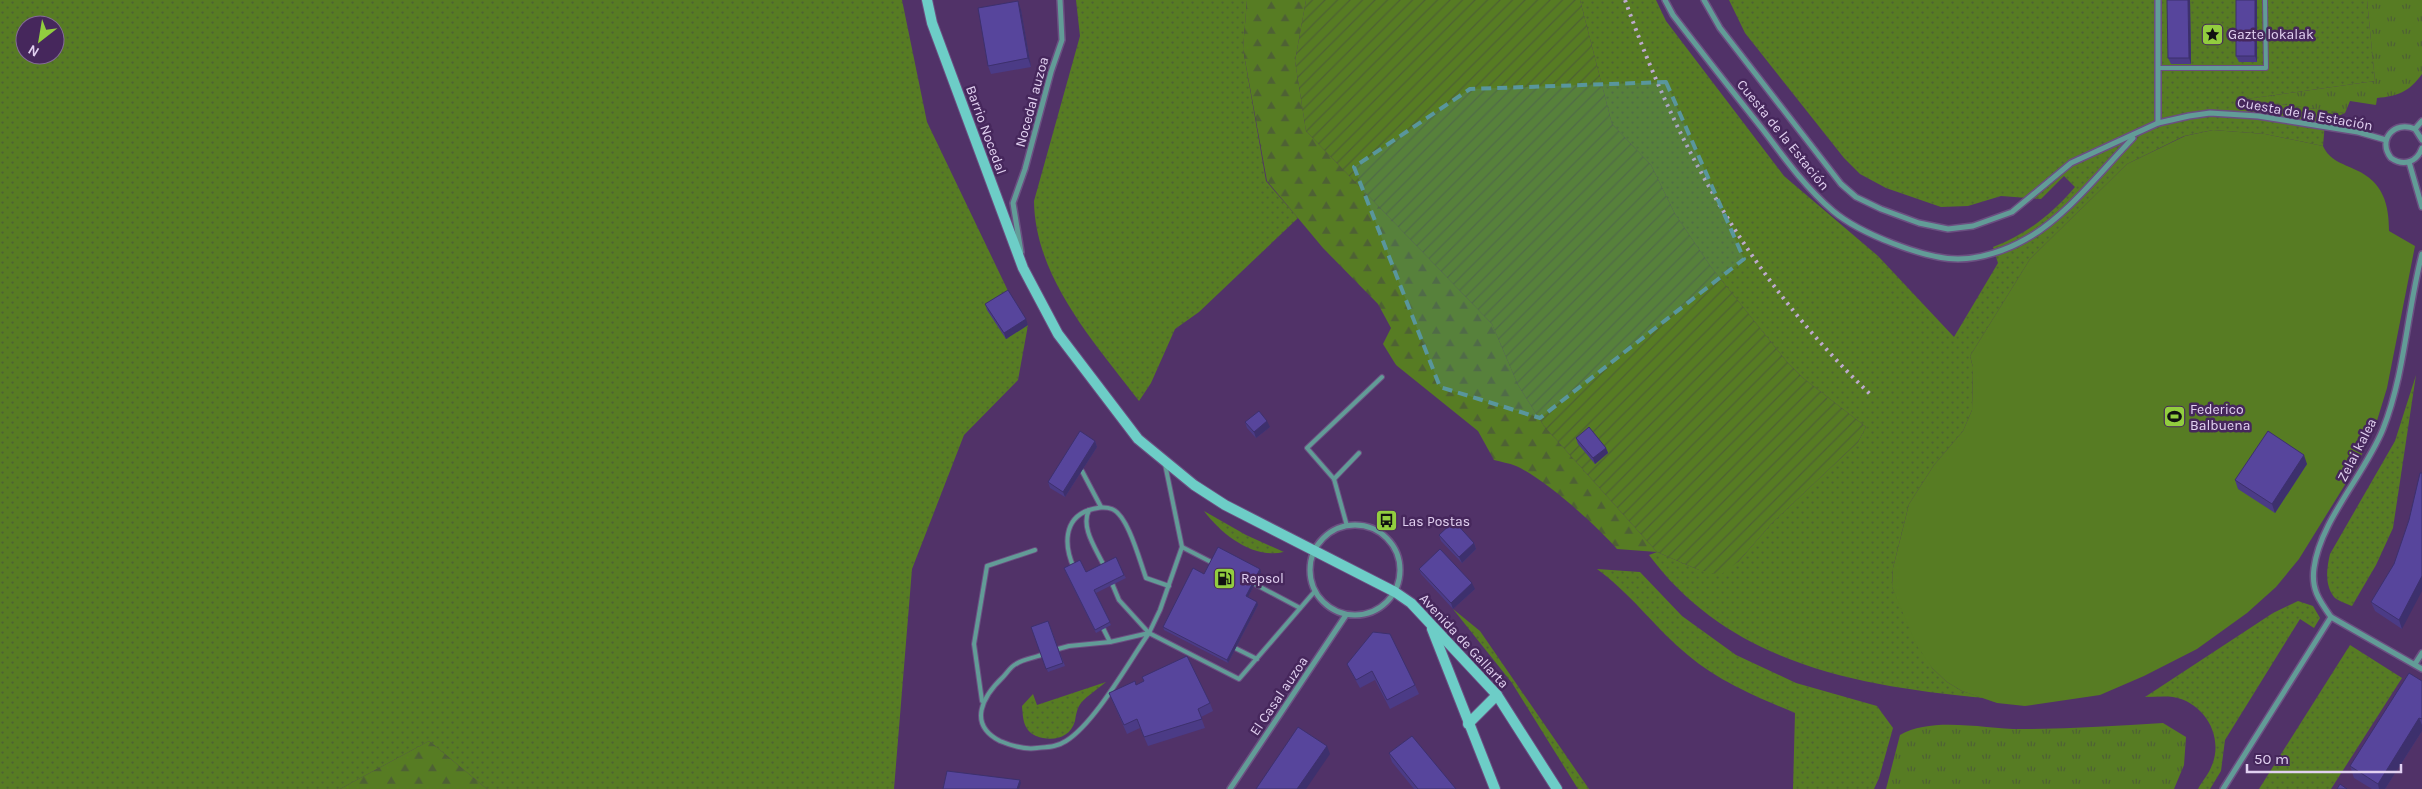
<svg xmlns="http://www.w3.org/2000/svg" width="2422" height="789" font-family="Karla,sans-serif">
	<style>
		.grass { fill: url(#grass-dots); fill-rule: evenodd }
		.forest { fill: url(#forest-firs) }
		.park { fill: url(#park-tufts) }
		.garden { fill: url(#garden-furrows) }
		.pitch { fill: #577c23 }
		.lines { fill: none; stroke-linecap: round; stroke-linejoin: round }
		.lane-casing { stroke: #6b4f81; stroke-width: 6 }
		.street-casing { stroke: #6b4f81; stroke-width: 8 }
		.secondary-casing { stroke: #6b4f81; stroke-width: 12 }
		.lane { stroke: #629c97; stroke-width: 4 }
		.street { stroke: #629c97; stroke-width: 5 }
		.secondary { stroke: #6dcdc7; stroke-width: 10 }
		.rail { stroke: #beaacf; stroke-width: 4; stroke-dasharray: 2.5 5; stroke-linecap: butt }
		.wall { fill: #4b3b86 }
		.shaded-wall { fill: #3d306d }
		.building { fill: #57459c; stroke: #3d306d }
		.marked { fill: #59969c; fill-opacity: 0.2; stroke: #59969c; stroke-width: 4; stroke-dasharray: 10 6; stroke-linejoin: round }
		.labels { text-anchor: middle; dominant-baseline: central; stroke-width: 5; stroke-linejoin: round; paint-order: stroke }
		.poi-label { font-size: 14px; fill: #e2d1f1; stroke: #46275c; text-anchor: start }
		.street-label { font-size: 14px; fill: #e2d1f1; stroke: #46275c }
	</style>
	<defs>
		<pattern id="grass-dots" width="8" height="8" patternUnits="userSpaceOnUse" patternTransform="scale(1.25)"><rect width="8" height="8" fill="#577c23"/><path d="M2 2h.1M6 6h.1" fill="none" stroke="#4e6134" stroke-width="1.8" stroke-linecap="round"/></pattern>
		<pattern id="forest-firs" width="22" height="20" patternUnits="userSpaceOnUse" patternTransform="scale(1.25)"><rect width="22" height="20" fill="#577c23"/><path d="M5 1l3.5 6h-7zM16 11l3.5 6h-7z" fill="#4e6134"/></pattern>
		<pattern id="park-tufts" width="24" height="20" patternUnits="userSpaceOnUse" patternTransform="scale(1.25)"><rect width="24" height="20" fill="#577c23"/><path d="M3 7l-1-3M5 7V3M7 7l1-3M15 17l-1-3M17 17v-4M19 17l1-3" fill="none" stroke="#4e6134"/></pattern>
		<pattern id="garden-furrows" width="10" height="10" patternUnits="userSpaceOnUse" patternTransform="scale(1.25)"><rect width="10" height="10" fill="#577c23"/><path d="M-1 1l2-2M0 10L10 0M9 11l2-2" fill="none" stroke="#4e6134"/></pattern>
	</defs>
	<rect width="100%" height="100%" fill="#513268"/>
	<!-- grass -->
	<g class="grass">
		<path d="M0 0H902L927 122 1010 295 1028 325 1018 380 964 435 912 569 894 789H487L429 741 340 789H0ZM25 25H55V55H25Z"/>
		<path d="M1076 0H1247L1243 49 1266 181 1298 218 1199 312 1175 329 1151 383 1139 401C1095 343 1035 278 1034 201L1080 36Z"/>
		<path d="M1580 0H1656L1666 21 1784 176 1878 256 1954 337 1998 263 1993 247C2026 235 2052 214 2075 187L2064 176 2041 199 2001 196 1968 206 1941 207 1886 188 1860 174 1844 158 1745 33 1729 0H2367L2375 81 2246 99 2345 113 2325 122 2323 146 2265 134 2213 130 2184 136 2127 164 2030 259 1970 356 1973 367 1972 410 1963 431 1934 465 1909 504 1893 568 1892 587 1932 668 1947 682 1962 691 1984 698C1858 686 1730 664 1649 555L1657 552 1699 570 1738 562 1772 523 1858 442 1866 427 1803 378 1787 362 1711 267 1675 214 1651 165 1612 124Z"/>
		<path d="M2416 375 2393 528 2376 565 2352 606C2347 604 2338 601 2334 597 2324 584 2327 567 2330 554L2395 441Z"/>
		<path d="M1204 511 1246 535 1284 552C1253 559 1222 535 1204 511Z"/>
		<path d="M1597 569 1640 572 1682 616 1736 655 1796 683 1877 706 1893 728 1879 778 1874 789H1793L1795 713C1755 696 1715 680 1682 650 1651 623 1631 594 1597 569Z"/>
		<path d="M2298 601 2313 606 2320 618 2314 628 2300 619 2225 740 2221 771 2210 789H2198C2202 781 2209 774 2212 765 2224 736 2204 702 2173 697 2164 696 2154 697 2145 697L2273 613Z"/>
		<path d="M1453 609 1480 631 1589 789H1578L1512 683Z"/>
		<path d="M2350 645 2402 678 2331 789H2259Z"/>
		<path d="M1106 682C1098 689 1088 695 1081 703 1077 708 1076 715 1075 721 1070 739 1051 742 1036 736 1023 730 1023 718 1022 706L1033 694 1037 705Z"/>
	</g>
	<!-- forest -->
	<g class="forest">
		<path d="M1247 0H1306L1295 61 1306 131 1492 324 1518 385 1544 426 1657 552 1617 549C1597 526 1544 478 1516 466 1509 463 1501 462 1494 460L1478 431 1396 365 1383 344 1391 328 1378 304 1323 248 1267 181 1243 49Z"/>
		<path d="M429 741 487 789H340Z"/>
	</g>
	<!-- park -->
	<g class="park">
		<path d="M2367 0H2422V74C2409 92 2398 96 2377 98L2376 105 2350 101 2345 113 2246 99 2375 81Z"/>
		<path d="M2163 723 2186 737 2184 765 2174 789H1886L1900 735C1932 716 1985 729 2021 729 2069 729 2116 726 2163 723Z"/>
	</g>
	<!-- garden -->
	<path class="garden" d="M1306 0H1580L1612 124 1651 165 1675 214 1711 267 1787 362 1803 378 1866 427 1858 442 1772 523 1738 562 1720 575 1699 570 1657 552 1544 426 1518 385 1492 324 1306 131 1295 61Z"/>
	<!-- pitch -->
	<path class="pitch" d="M2213 130 2265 134 2323 146C2330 161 2342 163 2356 170 2383 182 2389 204 2389 231L2415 246 2387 388 2376 424 2356 467 2299 559 2276 587 2247 613 2197 649 2144 676 2100 695 2025 706 1997 703 1962 691 1947 682 1932 668 1916 644 1892 587 1893 568 1909 504 1934 465 1963 431 1972 410 1973 367 1970 356 2030 259 2127 164 2185 136Z"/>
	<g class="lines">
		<defs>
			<g id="lane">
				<path d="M2158 68H2266L2265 0"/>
				<path d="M1082 471 1101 507"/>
				<path d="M1334 479 1359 453"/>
				<path d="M1347 526 1334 479 1307 448 1382 377"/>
				<path d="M1182 547 1213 563"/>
				<path d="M1074 568C1064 546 1063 519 1089 510"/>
				<path d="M1105 568C1097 550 1080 528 1089 510 1097 508 1104 506 1112 509 1128 515 1140 562 1146 578L1169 586"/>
				<path d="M1111 581 1119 600 1149 633 1239 679 1315 591"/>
				<path d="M1251 582 1300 608"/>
				<path d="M1101 624 1110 642"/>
				<path d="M1149 633 1160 610 1182 547 1165 464"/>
				<path d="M1231 646 1257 659"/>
				<path d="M1041 655C1034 658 1023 659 1016 664 1011 666 1007 673 1003 677 983 696 967 724 1000 741 1012 746 1024 750 1037 748 1047 747 1057 747 1066 741 1095 723 1128 663 1149 633L1110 642 1069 646 1058 649"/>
				<path d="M982 701 974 644 987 566 1035 550"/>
			</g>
			<g id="street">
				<path d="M1665 0 1673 15C1703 54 1733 92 1764 131 1785 159 1806 188 1833 211 1859 233 1924 259 1958 259 1981 259 2007 250 2026 239 2065 218 2102 170 2133 138"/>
				<path d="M1704 0 1720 28 1841 184 1856 197 1881 209 1919 223 1948 229 1973 226 2012 212 2071 163 2158 123 2189 116 2210 113 2258 116 2358 132 2386 140"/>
				<path d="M2158 0V123"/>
				<path d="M2415 129 2422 121"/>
				<path d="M2422 140 2415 129C2394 120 2377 140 2391 158 2404 167 2417 162 2422 148"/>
				<path d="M2409 162 2422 207"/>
				<path d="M1021 252 1013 203 1025 169 1051 72 1062 40 1060 0"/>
				<circle cx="1355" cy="570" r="45"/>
				<path d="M2331 617C2319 600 2311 589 2314 568 2320 521 2365 474 2383 429 2405 374 2407 311 2422 254"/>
				<path d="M2415 664 2422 653"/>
				<path d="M1230 789 1346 615"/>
				<path d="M2223 789 2331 617 2422 669"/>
			</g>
			<g id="secondary">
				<path d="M927 0 932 23 1023 268 1058 334 1138 439 1194 485 1225 505 1395 592 1411 603 1497 695 1557 789"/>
				<path d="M1432 629 1495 789"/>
				<path d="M1468 724 1497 695"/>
			</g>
		</defs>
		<!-- lane casing -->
		<use href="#lane" class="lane-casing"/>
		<!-- street casing -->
		<use href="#street" class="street-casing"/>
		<!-- secondary casing -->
		<use href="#secondary" class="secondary-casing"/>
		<!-- lane -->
		<use href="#lane" class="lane"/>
		<!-- street -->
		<use href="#street" class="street"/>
		<!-- secondary -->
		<use href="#secondary" class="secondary"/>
		<!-- rail -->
		<path class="rail" d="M1625 0C1680 154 1753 282 1872 396"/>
	</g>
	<!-- wall -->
	<g class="wall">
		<path d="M2190 0 2191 64H2171L2168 58Z"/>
		<path d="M2236 0H2257V62H2239L2236 56Z"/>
		<path d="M1021 10 1031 67 991 74 988 66Z"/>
		<path d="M985 304 1028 325 1006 339 987 310Z"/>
		<path d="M1245 422 1270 427 1256 438 1247 428Z"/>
		<path d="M1576 438 1606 448 1608 453 1595 464 1578 444Z"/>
		<path d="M1095 441 1097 447 1065 497 1050 488 1048 482Z"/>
		<path d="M2307 464 2275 513 2238 489 2235 480Z"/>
		<path d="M1439 535 1474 543 1476 549 1462 563 1441 541Z"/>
		<path d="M2394 564 2402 629 2375 611 2371 602Z"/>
		<path d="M1419 569 1475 589 1453 609 1421 574Z"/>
		<path d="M1065 571 1124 575 1126 578 1096 593 1111 625 1096 633Z"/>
		<path d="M1261 572 1248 597 1258 605 1228 663 1164 630 1163 627 1204 574Z"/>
		<path d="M1048 621 1065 666 1048 672 1031 627Z"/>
		<path d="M1347 664 1415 685 1419 694 1390 709 1375 680 1360 688 1351 672Z"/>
		<path d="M2422 681V731L2385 789H2372L2354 778 2350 766Z"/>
		<path d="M1136 685 1210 703 1213 711 1201 717 1205 728 1148 746 1140 728 1127 734 1109 693Z"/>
		<path d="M1389 753 1456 789H1414L1392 762Z"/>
	</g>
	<!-- shaded-wall -->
	<g class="shaded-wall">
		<path d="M2188 0H2190L2191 64 2189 58Z"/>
		<path d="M2255 0H2257V62L2255 56Z"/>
		<path d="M1018 1 1021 10 1031 67 1028 58Z"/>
		<path d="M1026 319 1028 325 1006 339 1004 333Z"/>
		<path d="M1267 421 1270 427 1256 438 1254 432Z"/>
		<path d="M1095 441 1097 447 1065 497 1063 492Z"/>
		<path d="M1606 448 1608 453 1595 464 1593 458Z"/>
		<path d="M2304 455 2307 464 2275 513 2272 504Z"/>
		<path d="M1474 543 1476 549 1462 563 1459 557Z"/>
		<path d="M1260 569 1261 572 1247 599 1246 596Z"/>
		<path d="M2422 576V591L2402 629 2399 620Z"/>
		<path d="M1472 583 1475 589 1453 609 1451 603Z"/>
		<path d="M1257 602 1258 605 1228 663 1227 660Z"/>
		<path d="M2419 718 2422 725V731L2385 789H2379L2378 784Z"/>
		<path d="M1327 746 1330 754 1306 789H1297Z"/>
		<path d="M1020 780 1021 783 1019 789H1017Z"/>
	</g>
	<!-- building -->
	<g class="building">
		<path d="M2167 0H2188L2189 58H2168Z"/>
		<rect x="2236" y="0" width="19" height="56"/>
		<path d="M1018 1 1028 58 988 66 978 8Z"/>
		<path d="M1008 290 1026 319 1004 333 985 304Z"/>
		<path d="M1259 411 1267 421 1254 432 1245 422Z"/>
		<path d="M1589 427 1606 448 1593 458 1576 438Z"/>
		<path d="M1080 431 1095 441 1063 492 1048 482Z"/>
		<path d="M2268 431 2304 455 2272 504 2235 480Z"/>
		<path d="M2420 473H2422V576L2399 620 2371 602 2394 564 2409 520Z"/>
		<path d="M1454 521 1474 543 1459 557 1439 535Z"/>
		<path d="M1218 547 1260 569 1246 596 1257 602 1227 660 1163 627 1193 568 1204 574Z"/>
		<path d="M1440 549 1472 583 1451 603 1419 569Z"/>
		<path d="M1116 557 1124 575 1094 590 1110 622 1095 630 1064 568 1080 560 1086 572Z"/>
		<path d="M1048 621 1063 663 1046 669 1031 627Z"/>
		<path d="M1373 632 1390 634 1415 685 1387 700 1372 671 1356 680 1347 664Z"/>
		<path d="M1187 656 1210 703 1198 709 1202 719 1144 737 1137 719 1124 725 1109 693 1135 681 1136 685 1144 681 1142 677Z"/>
		<path d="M2409 673 2422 681V719L2419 718 2378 784 2350 766Z"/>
		<path d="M1298 727 1327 746 1297 789H1256Z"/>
		<path d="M1412 736 1456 789H1418L1389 753Z"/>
		<path d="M947 771 1020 780 1017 789H943Z"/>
		<path d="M2340 784 2347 789H2337Z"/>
	</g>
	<!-- marked area -->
	<path class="marked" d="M1666 82 1744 259 1540 418 1440 387 1354 167 1470 89Z"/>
	<!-- icons -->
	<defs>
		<symbol id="sight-square" viewBox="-11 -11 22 22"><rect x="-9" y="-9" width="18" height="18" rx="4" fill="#92cd3f" stroke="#46275c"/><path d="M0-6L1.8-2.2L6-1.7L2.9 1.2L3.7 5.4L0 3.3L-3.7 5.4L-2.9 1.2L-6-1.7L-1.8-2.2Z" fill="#111"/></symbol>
		<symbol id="stadium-square" viewBox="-11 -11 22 22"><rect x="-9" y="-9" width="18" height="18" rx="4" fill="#92cd3f" stroke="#46275c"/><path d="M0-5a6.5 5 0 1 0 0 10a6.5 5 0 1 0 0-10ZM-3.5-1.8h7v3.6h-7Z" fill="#111"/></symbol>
		<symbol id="bus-square" viewBox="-11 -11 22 22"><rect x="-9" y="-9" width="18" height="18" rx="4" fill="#92cd3f" stroke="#46275c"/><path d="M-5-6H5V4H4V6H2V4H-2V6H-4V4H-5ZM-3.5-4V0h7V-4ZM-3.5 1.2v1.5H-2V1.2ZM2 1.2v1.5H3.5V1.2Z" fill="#111"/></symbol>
		<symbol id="fuel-square" viewBox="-11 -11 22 22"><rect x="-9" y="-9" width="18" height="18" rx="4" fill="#92cd3f" stroke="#46275c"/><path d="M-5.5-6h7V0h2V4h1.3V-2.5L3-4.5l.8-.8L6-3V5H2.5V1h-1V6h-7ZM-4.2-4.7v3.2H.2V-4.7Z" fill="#111"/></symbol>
	</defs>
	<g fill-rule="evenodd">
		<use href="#sight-square" x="2200" y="22" width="25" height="25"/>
		<use href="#stadium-square" x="2162" y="404" width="25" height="25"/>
		<use href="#bus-square" x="1374" y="508" width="25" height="25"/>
		<use href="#fuel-square" x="1212" y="566" width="25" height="25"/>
	</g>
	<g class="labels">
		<!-- poi labels -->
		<g class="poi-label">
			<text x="2228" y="34">Gazte lokalak</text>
			<text x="2190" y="409">Federico<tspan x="2190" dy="16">Balbuena</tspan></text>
			<text x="1402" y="521">Las Postas</text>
			<text x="1241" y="578">Repsol</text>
		</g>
		<!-- street labels -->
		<g class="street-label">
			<text transform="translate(1032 102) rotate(-75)">Nocedal auzoa</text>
			<text transform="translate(2305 114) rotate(10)">Cuesta de la Estación</text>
			<text transform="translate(986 130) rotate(70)">Barrio Nocedal</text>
			<text transform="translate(1783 135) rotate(51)">Cuesta de la Estación</text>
			<text transform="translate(2357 450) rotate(-63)">Zelai kalea</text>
			<text transform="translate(1464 641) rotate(47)">Avenida de Gallarta</text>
			<text transform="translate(1279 696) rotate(-56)">El Casal auzoa</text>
		</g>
	</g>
	<!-- north arrow -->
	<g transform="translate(40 40) rotate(211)"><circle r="24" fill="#46275c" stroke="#846b98"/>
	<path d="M0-4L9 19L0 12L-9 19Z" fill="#92cd3f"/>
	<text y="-8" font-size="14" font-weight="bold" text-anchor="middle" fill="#e2d1f1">N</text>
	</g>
	<!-- scale -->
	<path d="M2247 764v8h154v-8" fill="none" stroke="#e2d1f1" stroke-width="2.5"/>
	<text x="2254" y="764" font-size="15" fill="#e2d1f1" stroke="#46275c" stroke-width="4" paint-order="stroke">50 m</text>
</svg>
